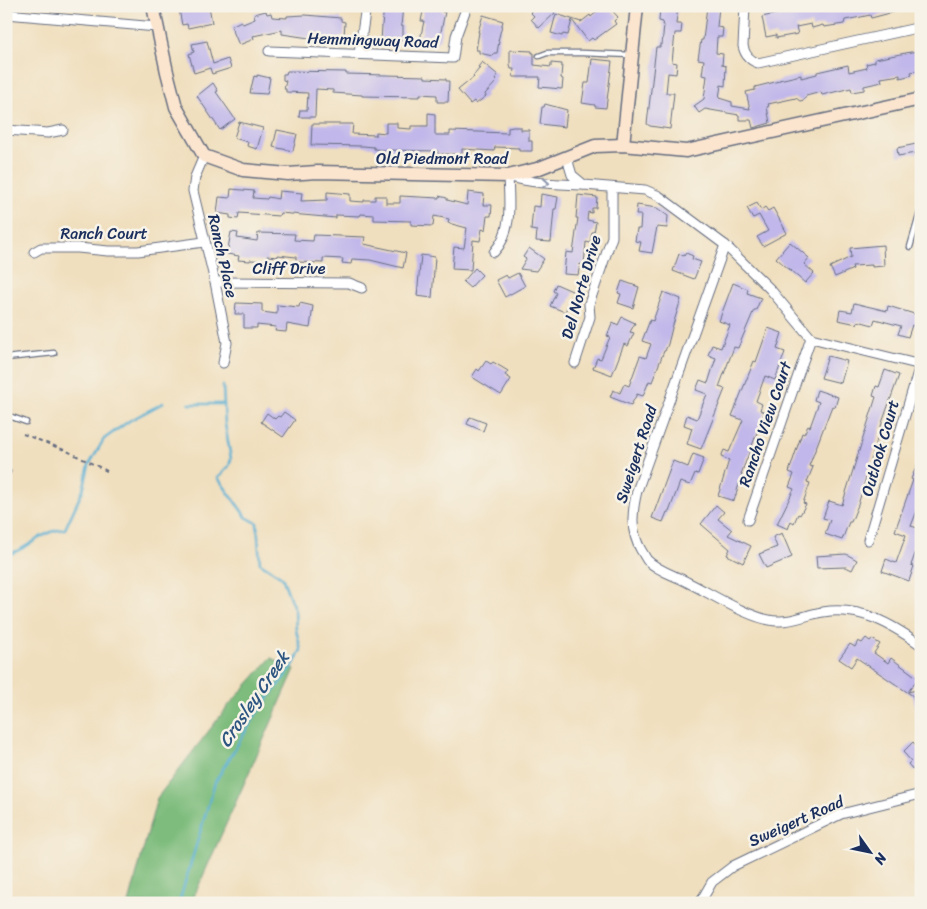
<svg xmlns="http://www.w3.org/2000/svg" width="927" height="909" font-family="Sriracha,sans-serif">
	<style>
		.forest { fill: #7dbc7c; stroke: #4c766d }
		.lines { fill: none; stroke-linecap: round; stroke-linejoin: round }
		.stream { stroke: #56afd3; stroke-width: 2.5 }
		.building { fill: #c1b7ea }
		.lane-casing { stroke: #666d80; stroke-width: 7 }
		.street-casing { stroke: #666d80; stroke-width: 11 }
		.secondary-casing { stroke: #666d80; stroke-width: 15 }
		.path { stroke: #666d80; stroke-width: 2; stroke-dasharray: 4 4; stroke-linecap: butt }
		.lane { stroke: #fff; stroke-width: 4.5 }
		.street { stroke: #fff; stroke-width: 9 }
		.secondary { stroke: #fbe5cf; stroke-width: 12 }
		.oneway { stroke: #8d97ae }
		.labels { text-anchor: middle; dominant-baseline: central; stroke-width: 5; stroke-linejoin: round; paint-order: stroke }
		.street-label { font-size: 16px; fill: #1b2f5e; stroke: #f7f3e8 }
		.water-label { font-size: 18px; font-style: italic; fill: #2d5581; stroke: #f7f3e8 }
	</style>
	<rect width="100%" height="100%" fill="#f7f3e8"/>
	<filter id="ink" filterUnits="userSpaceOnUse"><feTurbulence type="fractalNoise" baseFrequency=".02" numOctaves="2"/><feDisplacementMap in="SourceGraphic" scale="10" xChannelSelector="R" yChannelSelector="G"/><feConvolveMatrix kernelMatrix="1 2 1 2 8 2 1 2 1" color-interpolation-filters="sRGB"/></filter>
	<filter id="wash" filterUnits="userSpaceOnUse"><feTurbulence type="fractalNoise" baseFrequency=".0096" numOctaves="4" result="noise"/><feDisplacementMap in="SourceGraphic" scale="20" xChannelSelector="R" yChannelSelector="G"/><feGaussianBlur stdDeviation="1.12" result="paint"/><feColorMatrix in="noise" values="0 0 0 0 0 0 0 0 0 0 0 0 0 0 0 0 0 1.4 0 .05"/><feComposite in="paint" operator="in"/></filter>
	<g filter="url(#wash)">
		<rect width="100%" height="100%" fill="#f0dfbe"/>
		<!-- forest -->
		<path class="forest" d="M271 658 295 669 191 903H129L157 798 228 706Z"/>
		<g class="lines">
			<!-- stream -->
			<g class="stream">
				<path d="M189 404H224"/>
				<path d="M6 556C11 553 16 552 21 549 36 541 47 530 65 529L83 490 89 465 104 439 129 421 163 403"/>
				<path d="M179 903 215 782 256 714 293 666 301 650 296 630 295 611 282 577 260 563 257 523 246 517 218 478 229 466 231 459 225 424 223 386"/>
			</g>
		</g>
		<g id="blocks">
			<!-- building -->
			<g class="building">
				<path d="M196 6H209L212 23 188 28 187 24 182 25 179 9Z"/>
				<path d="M386 6H403L401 26H403V39H399L398 43 381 42 382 25 384 7Z"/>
				<path d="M428 6 443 8 442 12H445L439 41 437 40V43L420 40 424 21H421L424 7 427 8Z"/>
				<path d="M537 6H549L555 13 539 28 531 19 534 16 530 12Z"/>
				<path d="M603 6H608L618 17 614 21 616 24 594 40 592 38 588 41 572 20 568 35 563 34 562 36 551 33 556 14 581 22 590 15 591 17Z"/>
				<path d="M660 6H678L676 24H682L681 33H675L672 62 677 63 676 74 668 73 666 93H674L670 129 650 126 647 124 656 47H660V44L662 45 664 25H662L663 22 659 21Z"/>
				<path d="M707 6H719L717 27 723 28 722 37H717L716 53 723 54 722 65 726 66 725 86 721 85 719 98 732 102V106L750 109 746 92 755 90V87L779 81V80L801 75V78L817 74V72L848 65 849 72 867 68 866 64 875 62V59L911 52 921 51V70L911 72 912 75 900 78V75L881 78 882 82 864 86V90L852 92 851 88 822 95 821 92 806 96 804 100 800 101 796 98 768 104 769 106 767 107 770 123 753 128 751 120H739V115L705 109 699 113 694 106 704 99 707 76 702 75 704 60 698 59 701 40H703Z"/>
				<path d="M819 6H893L894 12 871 18 870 15 861 17 845 20 844 24 824 27 823 25 812 28 811 24 796 27 798 34 776 38V35L766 37 762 17 784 12V10L792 8 793 11Z"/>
				<path d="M266 11 267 14 271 13 272 17 287 18V16L305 15 341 18V21L345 22 344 36H340V40L316 39 282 34V30L253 36 254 39 239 45 231 26 241 21 243 24 255 19 254 14Z"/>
				<path d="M483 15 503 21 498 41H499L497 53H494L493 56 479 53V50H476L479 32H478Z"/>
				<path d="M207 41 213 64 228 59 231 68 212 74 210 68 194 73 189 54 194 52 192 44Z"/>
				<path d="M510 50 532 51V53H534V65L551 67V63L562 64 561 78 563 79 562 89 539 87 540 77H513L514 69H511L510 64Z"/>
				<path d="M592 59 612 61 606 108 595 107V105L582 103 585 83H589Z"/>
				<path d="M482 62 498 75 495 79 497 81 485 94 486 96 476 104 474 101 470 104 458 90 474 77 473 76 480 68 478 67Z"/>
				<path d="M287 71 346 72V74L425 76V78L446 79V81H449L448 102H437V95L420 94V97L362 96V95L333 93V90L316 89 315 117H299L300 110H307L308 93 286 92V89H284L286 81 283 80V74H286Z"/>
				<path d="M257 75 270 78 267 94 250 93 254 76 257 77Z"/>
				<path d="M213 83 218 91 216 92 221 99 235 119 220 130 197 96Z"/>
				<path d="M545 104 567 110 565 127 540 124 542 107H544Z"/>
				<path d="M428 113 435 114V135H450V131L508 133V128L513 127H521V130H529V141H532V151H519V148L495 147 494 151 462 149V154H437L438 151 385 150 374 149V147L363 146 311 145 312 124H353L352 134 376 135V132L386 133V123H397V128L411 129V126H428Z"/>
				<path d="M239 122 263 128 257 149 247 146 248 142 234 138Z"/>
				<path d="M277 130 297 134 293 151 273 147Z"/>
				<path d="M921 143V152L898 156 897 148Z"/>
				<path d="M231 189 254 191 253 198 267 199 268 197 278 199 279 191 302 193 301 201 327 200V192L350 194V201L364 202V200H375V196H386V203H400V196L439 198V196L447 198V200L467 205 468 192 484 194 483 205H492L491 216H487L485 230 482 229 480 241 473 240 471 270 452 269 454 247 464 248 467 228 448 223 449 219 434 216 433 226 411 225V221L374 220V215L361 214 360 216 336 215V218L280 213 279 216 239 213 238 219 230 218V215L217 213 219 197 230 198Z"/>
				<path d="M541 194 558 197 556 209H554L551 242 536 241 537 231 531 230 533 206 540 207Z"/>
				<path d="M578 195 597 197 596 208H592V213L588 212 587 220 596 222 594 232H592L590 243 586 242 584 265 580 264 578 275 564 274 566 252 573 253 578 218H576Z"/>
				<path d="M757 203 761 210 765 207 768 211 773 208 787 233 763 246 757 237 768 231 759 215 753 218 747 208Z"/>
				<path d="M637 205 657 208 668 216 667 228 657 227 652 253 639 251 641 242 635 241 637 229H640L641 215H636Z"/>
				<path d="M231 232 238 233 237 238 257 241 258 233 295 234 294 240 313 241 314 235 365 237 364 244 406 253 403 268 370 260 352 259 351 264 342 263 343 259 323 258V263L296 262V257L278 255V257L267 256V261L250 260V261L238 260 239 256 227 254Z"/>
				<path d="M790 242 809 258 804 264 814 273 805 283 776 258Z"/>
				<path d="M883 245 884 266 872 267V265L852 266 853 269 835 277 830 267 851 257 850 248Z"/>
				<path d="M529 248 544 259 536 271 520 269 526 259 523 257Z"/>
				<path d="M686 253 693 256 692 259 701 262 694 279 673 271 679 254 684 256Z"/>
				<path d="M421 255 435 257 432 298 417 296Z"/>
				<path d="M475 268 482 275 470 288 463 282Z"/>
				<path d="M518 273 525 286 505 297 496 280 506 275 508 278Z"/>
				<path d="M622 281 639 287 633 308 618 303 621 294 618 293Z"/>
				<path d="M733 283 748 289 747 293 761 298 756 310H754L738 348 734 347 719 387 725 389 701 449 687 444 692 428 684 425 687 415 697 419 707 394 696 390 700 380 708 383 716 358 708 355 712 345 721 348 730 325 719 321Z"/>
				<path d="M556 284 574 292 565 312 550 306 556 293 553 291Z"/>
				<path d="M663 292 681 299 672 328 668 344 665 351H664L652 382 649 381 643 396 637 394 631 405 610 397 613 390 620 393 624 384 629 386 640 356 646 358 651 344 642 341 650 320 653 321Z"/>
				<path d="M236 303 262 304V312L277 314V305L299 307 300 303 313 306 310 328 287 324 286 332 275 331 276 327 257 325V328H244V314H235Z"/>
				<path d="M854 303 887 311 888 306 921 316V328L912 325 908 337 898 334 901 326 875 319 873 325 858 321 857 324 838 320 840 310 852 312Z"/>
				<path d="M622 317 635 323 630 332 634 333 628 346 624 344 612 375 593 368 597 358 601 359 610 337 607 336 613 322 618 325Z"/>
				<path d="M768 328 782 333 777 349 785 352 775 380 765 376 756 401 762 404 760 410 765 412 741 474H742L734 501 718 496 729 460 721 457 724 450 729 452 743 420 732 416 754 361 756 362Z"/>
				<path d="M828 356 847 361 841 383 821 378Z"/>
				<path d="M486 361 491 364 493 362 508 371 505 375 511 379 501 395 472 377 477 369 479 371Z"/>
				<path d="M885 370 899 375 882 423 858 505 851 522H849L842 540 825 534 830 520 823 518 829 501 842 505 876 397 873 396 876 386 879 387Z"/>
				<path d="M817 390 838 397 835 407 832 406 809 466 813 467 807 482 810 483 803 503 806 504 800 515 798 514 794 523 791 521 788 529 777 524 794 489 789 487 794 474 789 472 802 433 804 434 808 426 810 427 819 402 814 400Z"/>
				<path d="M284 412 295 420 283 437 261 422 267 413 275 419 278 416 280 417Z"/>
				<path d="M470 417 486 423 483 431 467 424Z"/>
				<path d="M693 454 704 458 698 474 695 473 690 485 680 482 669 512H667L663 522 652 518 673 461 688 467Z"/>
				<path d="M921 456V501L911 526 921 529V538L911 565 914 566 909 581 882 571 886 559 896 563 906 535 895 531 913 480 911 479Z"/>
				<path d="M716 505 724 512 718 519 732 530 728 535 751 546 743 563 727 555 730 549 701 524Z"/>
				<path d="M782 533 792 557 766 568 759 554 777 547 773 537Z"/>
				<path d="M846 554 857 560 852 570 846 567 817 568 816 556Z"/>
				<path d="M866 638 870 641 872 639 880 644 874 653 888 663 891 658 918 678 908 692 921 689V716H917L913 696 857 658 851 667 839 659 850 644 855 647 858 641 862 643Z"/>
				<path d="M913 742 921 751V765L914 771 908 764 911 761 903 752Z"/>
			</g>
		</g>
	</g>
	<g filter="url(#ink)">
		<use href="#blocks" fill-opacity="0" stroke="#666d80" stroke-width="1"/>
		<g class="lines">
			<defs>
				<g id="lane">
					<path d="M539 56 547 53H582L631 55"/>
					<path d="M910 247 921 209"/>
					<path d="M6 358 54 353"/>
					<path d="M6 415 26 422"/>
					<path d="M6 471 8 472"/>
				</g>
				<g id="street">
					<path d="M745 6 743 46C745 55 749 60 758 63L921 27"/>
					<path d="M6 14 157 27"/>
					<path d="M269 51 453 58 456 36 467 6"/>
					<path d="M359 54 366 6"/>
					<path d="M6 130 48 133 63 130"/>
					<path d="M204 156 195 177 193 191 215 282 227 343 223 363"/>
					<path d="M568 157 569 165 572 175 584 185 645 190 659 196 725 245 770 289 811 338 921 365"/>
					<path d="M725 245 637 491C632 512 630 531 641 550 643 553 645 557 647 560 658 571 674 575 687 582 710 593 753 621 778 621 793 622 808 614 823 612 861 606 891 624 921 645"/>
					<path d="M34 252 41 248H78L108 251H138L204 242"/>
					<path d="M494 252C513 232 509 202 508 176 533 184 558 184 584 185"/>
					<path d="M215 282 349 283 362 288"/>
					<path d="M575 363 590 317 589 304 612 237V188"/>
					<path d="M748 520 811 338"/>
					<path d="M868 540 920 365"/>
					<path d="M700 903 712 882 733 866 841 814 921 794"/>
				</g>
				<g id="secondary">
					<path d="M153 6 167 72 176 107 204 156 243 170 288 174 317 172 508 176 537 169 595 146 623 145 686 151 921 99"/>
					<path d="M623 145 637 6"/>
				</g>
			</defs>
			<!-- lane casing -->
			<use href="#lane" class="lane-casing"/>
			<!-- street casing -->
			<use href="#street" class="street-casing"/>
			<!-- secondary casing -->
			<use href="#secondary" class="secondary-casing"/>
			<!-- path -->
			<path class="path" d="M23 434 67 451 109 472"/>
			<!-- lane -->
			<use href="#lane" class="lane"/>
			<!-- street -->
			<use href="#street" class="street"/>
			<!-- secondary -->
			<use href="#secondary" class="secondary"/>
		</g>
		<!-- one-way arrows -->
		<defs><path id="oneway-chevron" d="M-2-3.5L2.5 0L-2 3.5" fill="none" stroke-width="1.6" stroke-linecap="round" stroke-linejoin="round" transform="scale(1.25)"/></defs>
		<use class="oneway" href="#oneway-chevron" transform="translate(546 183) rotate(5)"/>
	</g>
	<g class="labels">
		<!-- street labels -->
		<g class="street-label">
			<text transform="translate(373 40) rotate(2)">Hemmingway Road</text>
			<text x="442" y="158">Old Piedmont Road</text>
			<text x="104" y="233">Ranch Court</text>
			<text transform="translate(223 256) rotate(77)">Ranch Place</text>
			<text x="289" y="268">Cliff Drive</text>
			<text transform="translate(581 287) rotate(-74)">Del Norte Drive</text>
			<text transform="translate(765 424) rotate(-71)">Rancho View Court</text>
			<text transform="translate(880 448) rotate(-74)">Outlook Court</text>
			<text transform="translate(636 454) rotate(-72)">Sweigert Road</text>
			<text transform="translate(796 821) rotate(-24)">Sweigert Road</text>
		</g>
		<!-- water labels -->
		<g class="water-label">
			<text transform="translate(254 699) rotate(-56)">Crosley Creek</text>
		</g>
	</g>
	<!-- margin -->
	<rect width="927" height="909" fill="none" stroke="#f7f3e8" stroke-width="25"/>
	<!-- north arrow -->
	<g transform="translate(870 852) rotate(123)" stroke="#f7f3e8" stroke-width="4" paint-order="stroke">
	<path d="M0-4L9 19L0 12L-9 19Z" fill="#1b2f5e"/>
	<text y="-8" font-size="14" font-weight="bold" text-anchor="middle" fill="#1b2f5e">N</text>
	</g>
</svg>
